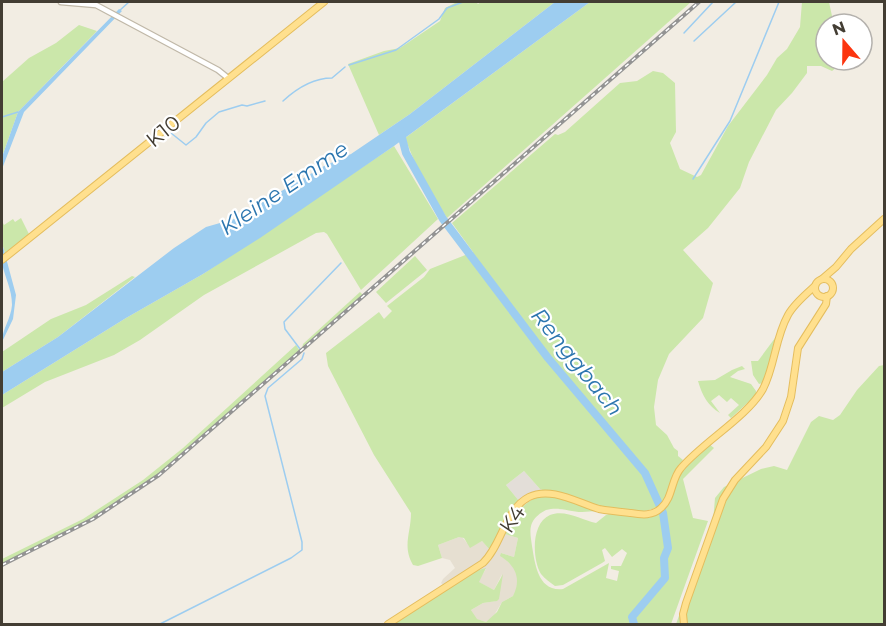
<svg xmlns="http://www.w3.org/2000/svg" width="886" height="626" font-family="Montserrat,sans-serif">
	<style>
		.residential { fill: #e6dfd1 }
		.industrial { fill: #e3ded8 }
		.green { fill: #cbe7aa }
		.water { fill: #9dcdf0 }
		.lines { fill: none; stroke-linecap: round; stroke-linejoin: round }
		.stream { stroke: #9dcdf0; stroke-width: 1.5 }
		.river { stroke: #9dcdf0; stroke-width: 8 }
		.minor-casing { stroke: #c0b8a8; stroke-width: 7 }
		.major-casing { stroke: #e4bd5e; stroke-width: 8 }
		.minor { stroke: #fff; stroke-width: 4.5 }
		.major { stroke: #ffe08e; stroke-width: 6 }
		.rail-casing { stroke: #939393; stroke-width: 4 }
		.rail { stroke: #fff; stroke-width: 1.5; stroke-dasharray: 4.5; stroke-linecap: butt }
		.labels { text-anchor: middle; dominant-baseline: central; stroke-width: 4.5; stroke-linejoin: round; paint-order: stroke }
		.street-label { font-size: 21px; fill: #433d33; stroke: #fff }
		.water-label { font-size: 22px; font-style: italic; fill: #2c76af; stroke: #fff }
	</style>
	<rect width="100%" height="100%" fill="#f2ede3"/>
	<!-- residential -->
	<g class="residential">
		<path d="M505 534 518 538 514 557 501 553 508 562 515 568 518 577 516 591 513 596 502 602 493 617 486 622 476 619 471 610 483 603 496 601 502 574 494 590 478 582 486 569 478 570 489 562Z"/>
		<path d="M459 537H462L467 543 474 545 482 541 490 550 482 561 444 586 441 583 443 579 455 568 450 560 442 558 438 545Z"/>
	</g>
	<!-- industrial -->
	<path class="industrial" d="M524 471 540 489 545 491 532 493 519 501 506 485Z"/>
	<!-- green -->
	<g class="green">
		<path d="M457 2H476L478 4 481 2H555L410 114 379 135 348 64 384 51 400 48 440 21 445 8Z"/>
		<path d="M590 2H691L447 218 420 175 405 138Z"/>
		<path d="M802 2H829L832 16 831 24H826V60H842L840 65 832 71 821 66H807V73L792 93 776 110 749 162 740 188 708 228 683 250 713 283 703 318 669 354 658 380 654 407 656 425 667 435 674 448 678 451V456L683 460C680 465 675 469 673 475 669 485 668 498 659 505 637 524 571 496 545 491L540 489 524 471 506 485 519 501 490 550 482 541 470 548 464 538 459 537 438 545 442 558 418 566 413 565C402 546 411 533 411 513L374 455 328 366 326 353 379 312 384 319 392 311 387 306 424 277 430 269 473 252 452 223 555 134 558 135 565 132 620 83 637 81 653 71 663 73 675 83 676 132 670 143 680 169 697 177 701 175 728 126 767 75 777 58 787 49 800 27Z"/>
		<path d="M79 25 97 31 18 112 2 157V82L29 58 56 43Z"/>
		<path d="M394 146 438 219 361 290 327 234 324 232 316 233 204 295 140 340 114 355 45 382 2 408V395L126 318 203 274Z"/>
		<path d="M21 218 29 234 5 253 2 243V221L4 225 13 219 15 222Z"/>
		<path d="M415 256 427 270 386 303 376 292Z"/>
		<path d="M132 276 135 277 58 337 2 372V352L51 319 86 305Z"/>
		<path d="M360 292 363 295 302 349 303 344Z"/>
		<path d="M775 338 767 373 763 383 759 384 753 375 751 361H758Z"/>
		<path d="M296 345 300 351C242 401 187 456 124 499 85 525 44 544 2 563V559L83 519 143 480 183 448Z"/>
		<path d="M884 365V624H676L713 522 715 498 724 487 761 469 774 466 787 470 811 422 819 416 833 420 840 415 857 390 879 366Z"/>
		<path d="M742 366 745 369 738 371 730 377 751 384 756 391V395L731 418 728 415 739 405 731 398 727 402 719 395 711 401 720 413C708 406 702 395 698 381L715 380 732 370Z"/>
		<path d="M709 444 714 448 683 479 693 518 708 521 671 624H392L455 584 478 570 486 568 479 582 494 590 503 574 499 599 497 601 483 603 471 610 477 619 486 622 497 612 502 602 513 596C522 578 515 565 500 556L501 553 514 557 518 538 505 534C531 482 548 494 596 511 592 511 587 512 582 512 570 512 559 506 546 510 540 513 535 517 532 523 529 530 531 538 532 546 535 564 538 592 563 589L609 563 606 578 617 581 619 571 611 569V566H621L627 553 622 549 612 557 605 548 602 550 605 561 602 563 563 585 555 586C550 582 545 579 541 574 532 559 531 523 550 515 565 509 582 520 596 523L606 515 612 513 648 518 659 514 668 506 680 474Z"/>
	</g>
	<!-- water -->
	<g class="water">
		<path d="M555 2H590L394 146 260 238 203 274 126 318 2 395V372L58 337 174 248 206 227 234 219 324 166 351 154 410 114Z"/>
		<path d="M119 9 122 11 24 112 2 169V157L18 112Z"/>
		<path d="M2 243 16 295 13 319 2 342C2 329 11 319 12 305 12 289 5 278 2 263 1 257 2 249 2 243Z"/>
	</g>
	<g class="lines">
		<!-- stream -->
		<g class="stream">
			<path d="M477 2H479"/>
			<path d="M119 11 129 2"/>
			<path d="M684 33 713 2"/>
			<path d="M694 41 736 2"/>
			<path d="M349 65 396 50 439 19 447 8 463 2"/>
			<path d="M283 101C296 89 314 78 332 78L345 67"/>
			<path d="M2 117 18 112"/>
			<path d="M171 133 186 145 196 137 206 123 219 112 242 105 247 106 265 101"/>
			<path d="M693 179 730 121 779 2"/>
			<path d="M300 349 285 329 284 322 341 263"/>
			<path d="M160 624 291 558 302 550V542L265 396 268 388 302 359 304 353"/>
		</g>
		<!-- river -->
		<path class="river" d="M400 130 406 153 443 219 548 358 645 473 663 513 668 548 664 558 665 578 632 617 634 624"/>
		<defs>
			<path id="minor" d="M61 2 96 5 218 70 228 78"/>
			<g id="major">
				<path d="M2 260 324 2"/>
				<path d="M822 279 836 267 851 249 884 219"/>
				<circle cx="824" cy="288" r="9"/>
				<path d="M388 624 483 563C502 545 505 509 529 497 551 486 578 503 599 509 610 511 621 512 631 513 642 515 653 516 661 508 673 498 671 479 681 468 703 442 747 417 763 389 775 366 775 338 788 315 794 304 805 295 815 286"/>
				<path d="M684 624 683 614 686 603 723 499 735 480 766 447 783 421 791 397 798 348 826 304 827 296"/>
			</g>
		</defs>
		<!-- minor casing -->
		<use href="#minor" class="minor-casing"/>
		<!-- major casing -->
		<use href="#major" class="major-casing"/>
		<!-- minor -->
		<use href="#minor" class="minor"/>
		<!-- major -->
		<use href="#major" class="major"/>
		<defs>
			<path id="rail" d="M2 565 93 519 159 475 699 2"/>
		</defs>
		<!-- rail casing -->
		<use href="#rail" class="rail-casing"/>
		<!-- rail -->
		<use href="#rail" class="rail"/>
	</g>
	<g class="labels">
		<!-- street labels -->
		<g class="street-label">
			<text transform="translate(163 131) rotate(-39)">K10</text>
			<text transform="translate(512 519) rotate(-56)">K4</text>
		</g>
		<!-- water labels -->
		<g class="water-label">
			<text transform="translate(284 188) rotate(-34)">Kleine Emme</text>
			<text transform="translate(577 362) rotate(51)">Renggbach</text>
		</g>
	</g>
	<!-- border -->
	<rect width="886" height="626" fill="none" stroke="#433d33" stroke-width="6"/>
	<!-- north arrow -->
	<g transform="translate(844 42) rotate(340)"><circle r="28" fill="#ffffff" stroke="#b4b1ad" stroke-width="1.5"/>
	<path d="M0-4.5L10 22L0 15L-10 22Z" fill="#fc350f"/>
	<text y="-9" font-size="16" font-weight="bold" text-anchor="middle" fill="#433d33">N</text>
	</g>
</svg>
